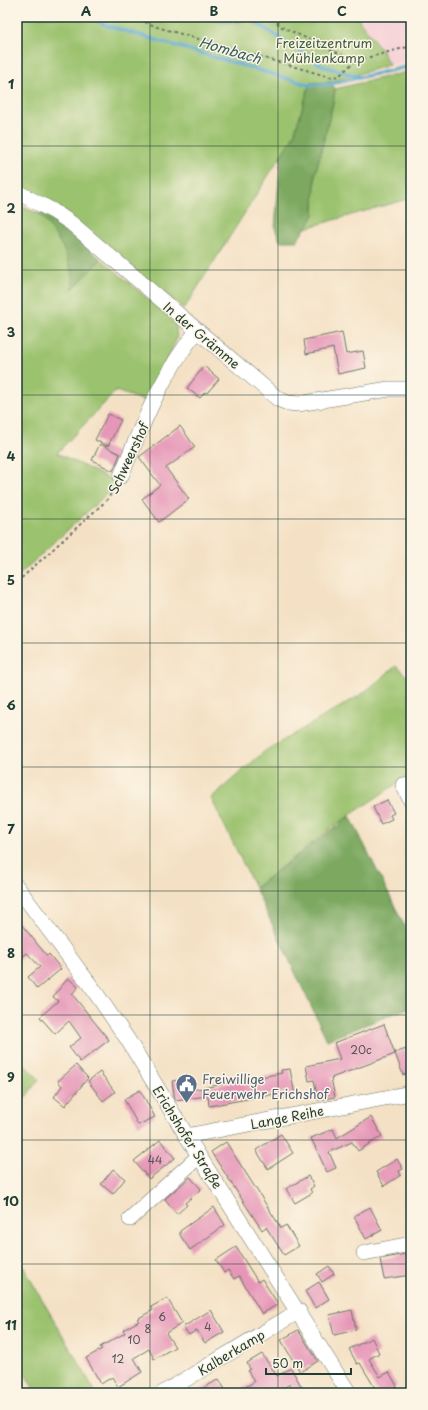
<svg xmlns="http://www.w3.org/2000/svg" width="428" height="1410" font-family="'Playpen Sans',sans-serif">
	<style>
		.built { fill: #f6cfd6 }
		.green { fill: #9bc26e; stroke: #5d8051 }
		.forest { fill: #7ca861; stroke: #4e724a }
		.water { fill: #58a7d2; stroke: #3c7283 }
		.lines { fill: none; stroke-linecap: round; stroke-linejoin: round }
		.stream { stroke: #58a7d2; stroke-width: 3.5 }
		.building { fill: #e696b8 }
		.minor-casing { stroke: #6a7667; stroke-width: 16 }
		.path { stroke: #6a7667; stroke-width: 2; stroke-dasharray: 3 3; stroke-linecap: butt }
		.minor { stroke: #fff; stroke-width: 15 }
		.grid { fill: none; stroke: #1f3d34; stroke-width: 1; stroke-opacity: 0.55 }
		.labels { text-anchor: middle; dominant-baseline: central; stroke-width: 3; stroke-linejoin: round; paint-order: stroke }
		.number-label { font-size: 11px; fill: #515355 }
		.park-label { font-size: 13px; fill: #3e5e42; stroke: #fcf5e5 }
		.street-label { font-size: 13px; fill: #1f3d34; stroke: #fcf5e5 }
		.service-label { font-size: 13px; fill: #4e5e75; stroke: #fcf5e5; text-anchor: start }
		.water-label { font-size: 14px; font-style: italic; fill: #305d63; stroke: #fcf5e5 }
		.neatline { fill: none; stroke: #1f3d34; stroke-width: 1.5 }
		.grid-label { font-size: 13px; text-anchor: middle; font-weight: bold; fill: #1f3d34 }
	</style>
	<rect width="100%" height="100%" fill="#fcf5e5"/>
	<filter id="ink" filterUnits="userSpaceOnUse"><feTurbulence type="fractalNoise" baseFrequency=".025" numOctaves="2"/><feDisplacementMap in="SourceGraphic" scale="8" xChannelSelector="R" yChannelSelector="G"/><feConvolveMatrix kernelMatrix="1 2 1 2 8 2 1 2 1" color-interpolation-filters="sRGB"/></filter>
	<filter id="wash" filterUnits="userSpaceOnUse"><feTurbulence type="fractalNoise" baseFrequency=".012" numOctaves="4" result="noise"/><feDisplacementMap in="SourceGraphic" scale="16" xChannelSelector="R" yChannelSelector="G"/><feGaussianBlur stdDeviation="0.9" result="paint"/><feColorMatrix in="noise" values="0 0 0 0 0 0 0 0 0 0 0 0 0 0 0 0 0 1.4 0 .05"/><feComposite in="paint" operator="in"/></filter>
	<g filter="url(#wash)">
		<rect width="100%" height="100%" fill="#f4e1c5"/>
		<!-- built -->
		<path class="built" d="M357 17H411V60L389 65 382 51Z"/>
		<!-- green -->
		<g class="green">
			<path d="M17 17H357L382 51 389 65 331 82 310 83 294 135 184 309 110 249 17 186Z"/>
			<path d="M411 71V198L306 228 314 215 315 175 333 103 335 89Z"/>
			<path d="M17 205 40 214 58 236 69 259 73 277V289L101 259 167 315 176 326 177 338 148 402 116 391 57 453 116 482 112 489 17 577Z"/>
			<path d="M396 666 411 680V774L334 826 255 888 211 798 265 751 362 694Z"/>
			<path d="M17 1058 39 1079 17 1109Z"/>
			<path d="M17 1256 96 1393H36L17 1360Z"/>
		</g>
		<!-- forest -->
		<g class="forest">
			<path d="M331 82 335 89 333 103 315 175 314 215 297 241H280L275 228 281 155 294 135 310 83Z"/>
			<path d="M41 211 101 259 73 289C73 259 58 237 40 214Z"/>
			<path d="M350 816 411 939V1007L327 1040 255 888Z"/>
		</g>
		<!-- water -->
		<path class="water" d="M201 17H249C238 27 214 21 201 17Z"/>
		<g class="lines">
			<!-- stream -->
			<g class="stream">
				<path d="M93 17 105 25 309 85 330 84 411 66"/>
				<path d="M249 18 323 66 360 77"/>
			</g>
		</g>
		<g id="blocks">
			<!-- building -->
			<g class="building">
				<path d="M342 332 346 354 363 351 366 368 338 374 333 348 306 354 304 340Z"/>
				<path d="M204 366 219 379 207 393 205 392 200 398 187 388Z"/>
				<path d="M108 414 121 420 108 446 95 440Z"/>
				<path d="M180 426 195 447 166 468 189 499 159 522 142 499 160 485 139 457Z"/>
				<path d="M100 444 120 454 113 471 92 460Z"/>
				<path d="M387 800 394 813 390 815 392 819 381 824 373 807Z"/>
				<path d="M17 919 47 956 49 954 61 969 37 989 28 977 40 967 27 953 17 961Z"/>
				<path d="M68 978 78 987 72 994 109 1040 80 1062 69 1047 81 1038 69 1021 55 1034 40 1017 58 1001 53 997Z"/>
				<path d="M384 1024 395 1054 331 1078 335 1097 318 1100 314 1080 309 1081 306 1066 340 1059 334 1043Z"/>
				<path d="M406 1049 407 1053 411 1052V1072L403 1075 395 1053Z"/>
				<path d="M76 1065 88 1078 65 1106 54 1097 62 1086 58 1081Z"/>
				<path d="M290 1069 295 1095 287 1096 286 1092 209 1106 208 1096 175 1100 172 1081 190 1078 192 1090 282 1073 281 1070Z"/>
				<path d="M100 1072 115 1092 103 1101 88 1081Z"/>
				<path d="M140 1090 155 1117 138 1125 124 1099Z"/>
				<path d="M371 1117 382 1136 358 1151 352 1142 329 1152 336 1168 327 1172 311 1138 333 1129 337 1138Z"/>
				<path d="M281 1134 293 1153 268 1169 256 1150Z"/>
				<path d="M160 1140 175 1158 149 1179 134 1161Z"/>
				<path d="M226 1142 281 1228 286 1225 299 1246 284 1255 266 1227 262 1230 211 1152Z"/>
				<path d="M397 1159 403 1169 399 1171 401 1175 384 1186 376 1172Z"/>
				<path d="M113 1169 125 1179 113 1194 101 1184Z"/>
				<path d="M308 1176 314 1186 310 1189 312 1193 295 1203 286 1189Z"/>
				<path d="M190 1177 201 1189 185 1203 187 1205 177 1214 165 1199Z"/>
				<path d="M214 1207 225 1225 190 1250 180 1235V1231Z"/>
				<path d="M370 1207 382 1230 366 1239 354 1216Z"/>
				<path d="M236 1247 258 1282 262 1279 278 1304 262 1314 239 1276 234 1279 228 1270 224 1273 216 1260Z"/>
				<path d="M411 1253V1275L384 1279 380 1259Z"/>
				<path d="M329 1266 334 1274 322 1282 317 1274Z"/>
				<path d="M319 1282 329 1299 315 1308 305 1291Z"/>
				<path d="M167 1298 182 1323 166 1333 175 1347 154 1359 149 1349 134 1358 142 1372 118 1387 112 1377 101 1384 86 1358 102 1349 100 1347 125 1333 123 1330 139 1321 137 1319 153 1310 151 1307Z"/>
				<path d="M211 1310 224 1332 205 1343 197 1330 189 1335 183 1327Z"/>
				<path d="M352 1310 356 1330 334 1335 329 1315Z"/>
				<path d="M298 1330 318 1361 300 1372 281 1340Z"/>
				<path d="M372 1338 379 1353 369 1359 380 1377 389 1372 397 1386 386 1393H378L360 1363 357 1364 349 1349Z"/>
				<path d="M262 1354 277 1376 291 1368 305 1393H295L290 1384 274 1393H235L254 1382 248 1371 250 1369 247 1363Z"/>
				<path d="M219 1379 227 1393H195Z"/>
			</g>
		</g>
	</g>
	<g filter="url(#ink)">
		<use href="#blocks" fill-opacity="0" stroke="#6a7667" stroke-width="1"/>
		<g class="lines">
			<defs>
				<g id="minor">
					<path d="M17 192 53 211 71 223 278 399 288 403 298 404 389 389H411"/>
					<path d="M121 476C142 425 162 374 197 331"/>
					<path d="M403 785 411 801"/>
					<path d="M17 887 93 989 128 1040 199 1156 349 1393"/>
					<path d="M186 1136 411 1093"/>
					<path d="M130 1219 199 1156"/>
					<path d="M364 1253 411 1244"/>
					<path d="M163 1393 299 1311"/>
				</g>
			</defs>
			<!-- minor casing -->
			<use href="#minor" class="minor-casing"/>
			<!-- path -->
			<g class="path">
				<path d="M134 17 157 27 330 77 339 76 355 61"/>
				<path d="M274 17 280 26 355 61 411 46"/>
				<path d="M17 582 108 499 115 486"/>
			</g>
			<!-- minor -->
			<use href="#minor" class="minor"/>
		</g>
	</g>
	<!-- grid -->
	<path class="grid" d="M150 17V1393M278 17V1393M17 146H411M17 270H411M17 395H411M17 519H411M17 643H411M17 767H411M17 891H411M17 1015H411M17 1140H411M17 1264H411"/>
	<!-- icons -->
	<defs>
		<symbol id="civic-pin" viewBox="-11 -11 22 30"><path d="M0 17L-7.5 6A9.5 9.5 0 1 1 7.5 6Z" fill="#5c6f8a" stroke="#fcf5e5"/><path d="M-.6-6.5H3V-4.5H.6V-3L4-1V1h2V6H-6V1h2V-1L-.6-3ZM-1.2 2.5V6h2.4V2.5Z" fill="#fff"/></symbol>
	</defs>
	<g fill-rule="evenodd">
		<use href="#civic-pin" x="174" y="1072" width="25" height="34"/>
	</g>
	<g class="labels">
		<!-- number labels -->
		<g class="number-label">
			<text x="361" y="1049">20c</text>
			<text x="155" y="1159">44</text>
			<text x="162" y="1316">6</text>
			<text x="208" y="1326">4</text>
			<text x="148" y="1328">8</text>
			<text x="134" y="1339">10</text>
			<text x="118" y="1358">12</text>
		</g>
		<!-- park labels -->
		<g class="park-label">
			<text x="324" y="42">Freizeitzentrum<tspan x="324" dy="15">Mühlenkamp</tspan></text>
		</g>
		<!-- street labels -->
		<g class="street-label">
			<text transform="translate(202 335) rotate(40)">In der Grämme</text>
			<text transform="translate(128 458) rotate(-65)">Schweershof</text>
			<text transform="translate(287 1117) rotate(-11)">Lange Reihe</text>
			<text transform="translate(188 1137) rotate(58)">Erichshofer Straße</text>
			<text transform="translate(231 1352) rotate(-31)">Kalberkamp</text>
		</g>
		<!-- service labels -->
		<g class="service-label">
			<text x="202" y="1078">Freiwillige<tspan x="202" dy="15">Feuerwehr Erichshof</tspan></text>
		</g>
		<!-- water labels -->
		<g class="water-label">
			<text transform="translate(230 50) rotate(16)">Hombach</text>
		</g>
	</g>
	<!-- margin -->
	<rect width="428" height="1410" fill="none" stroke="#fcf5e5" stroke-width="44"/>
	<!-- scale -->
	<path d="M266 1368v6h85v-6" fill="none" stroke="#1f3d34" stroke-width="2"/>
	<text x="272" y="1368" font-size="12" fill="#1f3d34" stroke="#fcf5e5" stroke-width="3" paint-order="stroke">50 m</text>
	<rect x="22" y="22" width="384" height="1366" class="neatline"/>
	<g class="grid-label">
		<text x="86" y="16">A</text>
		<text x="214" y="16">B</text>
		<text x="342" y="16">C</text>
		<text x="11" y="89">1</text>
		<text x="11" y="213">2</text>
		<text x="11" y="337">3</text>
		<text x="11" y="461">4</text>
		<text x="11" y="585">5</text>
		<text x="11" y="710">6</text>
		<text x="11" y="834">7</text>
		<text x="11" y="958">8</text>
		<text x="11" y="1082">9</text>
		<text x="11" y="1206">10</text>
		<text x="11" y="1330">11</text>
	</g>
</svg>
